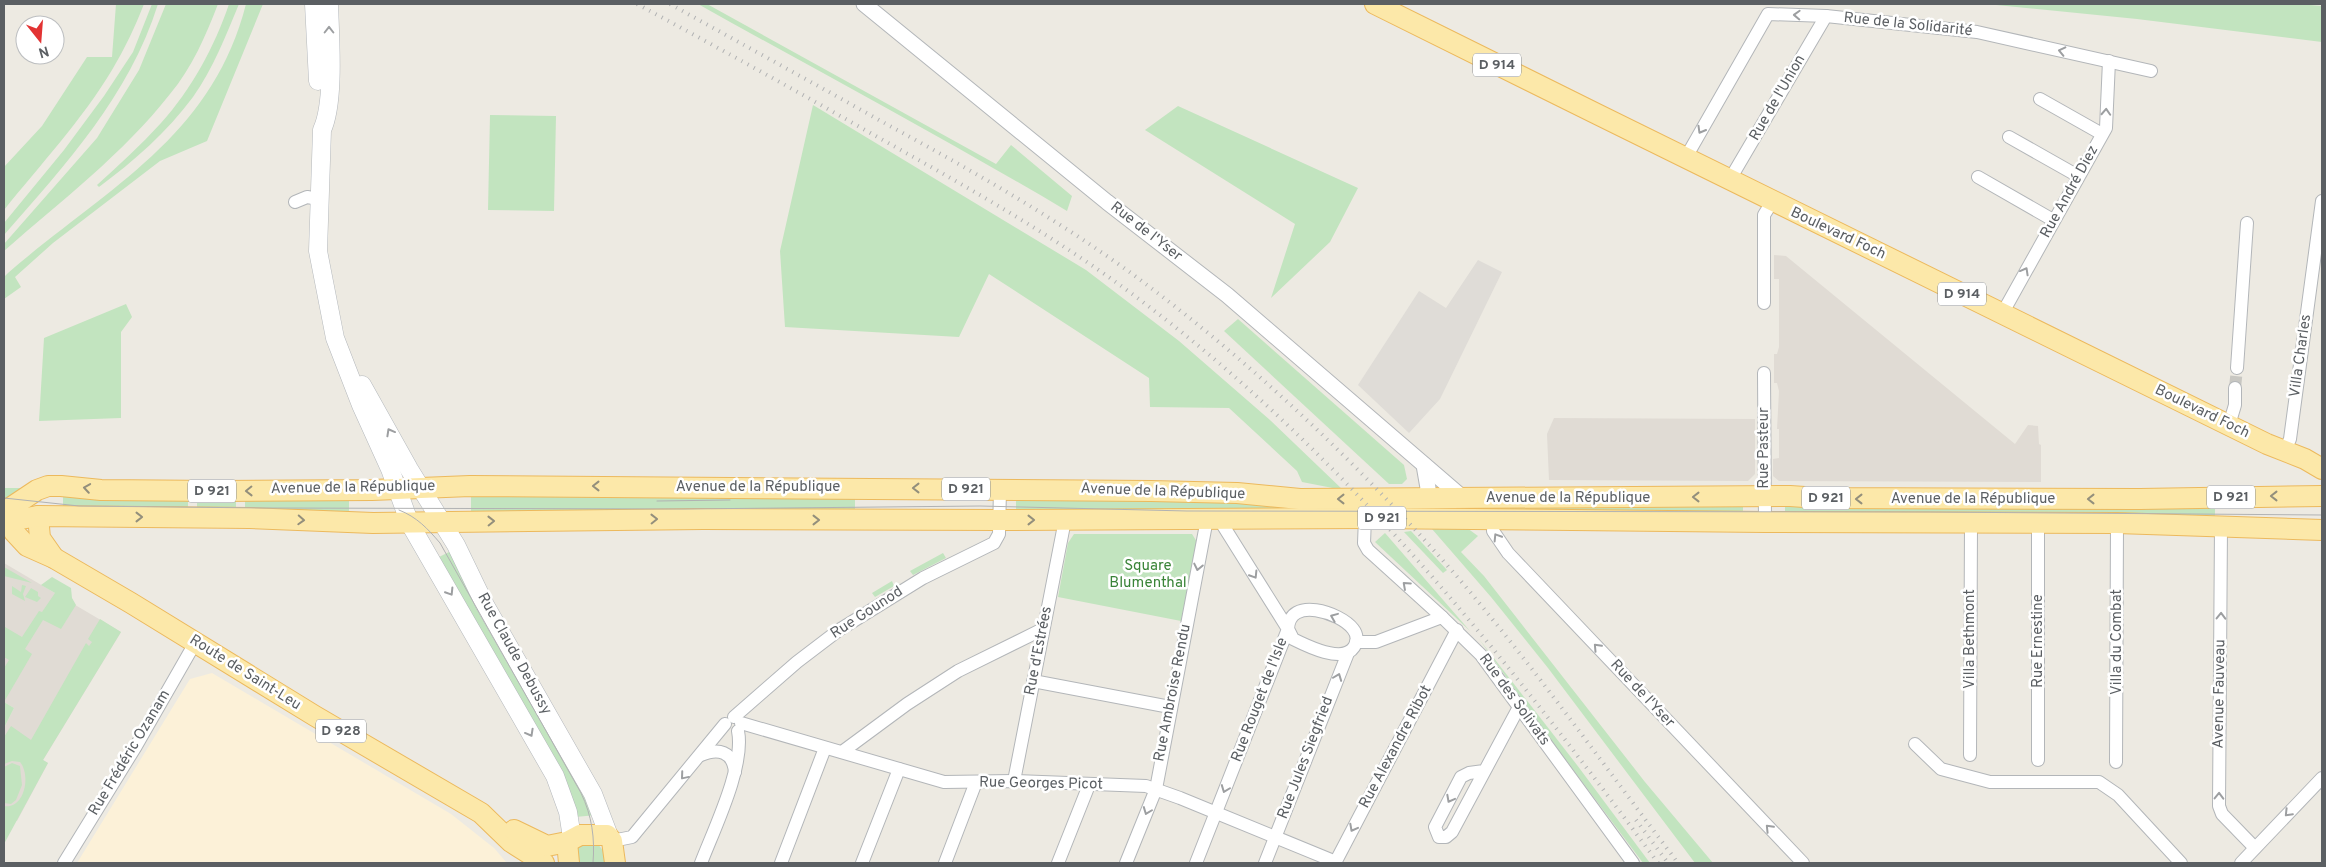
<svg xmlns="http://www.w3.org/2000/svg" width="2326" height="867" font-family="Overpass,sans-serif">
	<style>
		.commercial { fill: #fcf1d8 }
		.industrial { fill: #dfdcd7 }
		.education { fill: #e0dbd4 }
		.green { fill: #c2e4bf }
		.lines { fill: none; stroke-linecap: round; stroke-linejoin: round }
		.minor-tunnel { stroke: #c8c7c2; stroke-width: 12; stroke-dasharray: 12 6; stroke-linecap: butt }
		.minor-casing { stroke: #b3b6b9; stroke-width: 14 }
		.tertiary-casing { stroke: #b3b6b9; stroke-width: 17 }
		.secondary-casing { stroke: #b4b8bc; stroke-width: 19 }
		.primary-casing { stroke: #ecb95d; stroke-width: 22 }
		.minor { stroke: #fff; stroke-width: 12 }
		.tertiary { stroke: #fff; stroke-width: 15 }
		.secondary { stroke: #fff; stroke-width: 18 }
		.primary { stroke: #fce8a9; stroke-width: 20 }
		.tram { stroke: #b1b2b3; stroke-width: 1 }
		.rail { stroke: #b1b2b3; stroke-width: 4; stroke-dasharray: 1 6; stroke-linecap: butt }
		.oneway { stroke: #9d9fa1 }
		.oneway2 { stroke: #938f7c }
		.labels { text-anchor: middle; dominant-baseline: central; stroke-width: 5; stroke-linejoin: round; paint-order: stroke }
		.shield { fill: #fff; stroke: #8c8f92; stroke-width: 1 }
		.shield-label { font-size: 14px; font-weight: bold; fill: #5b5f63 }
		.street-label { font-size: 15px; fill: #5b5f63; stroke: #fff }
		.park-label { font-size: 15px; fill: #3a8438; stroke: #fff }
	</style>
	<rect width="100%" height="100%" fill="#edeae2"/>
	<!-- commercial -->
	<path class="commercial" d="M212 673 451 814 494 848 507 863H77L190 679Z"/>
	<!-- industrial -->
	<path class="industrial" d="M1478 260 1502 272 1440 399 1409 433 1358 385 1419 291 1446 308Z"/>
	<!-- education -->
	<g class="education">
		<path d="M1774 255 1786 256 2015 444 2028 425 2038 426 2039 444 2041 445V482L1779 481 1773 476V459L1779 458V429H1777L1779 391 1777 383H1774V354H1777L1779 347V279H1774Z"/>
		<path d="M1554 418 1755 419V474L1748 481 1549 480 1547 434Z"/>
		<path d="M4 563 121 632 43 760 48 763 17 821 4 815V728L14 708 4 702Z"/>
	</g>
	<!-- green -->
	<g class="green">
		<path d="M116 4H144C135 27 125 48 112 70 82 120 40 165 4 210V167L42 126 87 57H112Z"/>
		<path d="M152 4H158C129 96 66 164 4 235V223L64 150 104 96 133 52Z"/>
		<path d="M166 4H218C206 35 192 68 170 94 123 154 61 201 4 251V244L97 138 139 70Z"/>
		<path d="M229 4H239C226 35 213 69 193 97 167 132 134 161 99 187L97 185C119 165 141 145 161 123 191 90 215 46 229 4Z"/>
		<path d="M246 4H263L207 141 160 161 53 243 15 277 21 287 4 299V277L8 273C105 189 212 138 246 4Z"/>
		<path d="M698 4H707L996 164 1011 145 1072 196 1067 211C946 139 821 73 698 4Z"/>
		<path d="M1986 4H2298L2322 6V42L2137 19Z"/>
		<path d="M813 105 1086 270 1179 341 1270 420 1343 490 1302 482 1297 471 1229 408 1150 407 1149 378 989 274 959 337 785 327 780 251Z"/>
		<path d="M1178 106 1358 188 1330 242 1271 298 1295 224 1145 130Z"/>
		<path d="M490 115 556 116 554 211 488 210Z"/>
		<path d="M126 304 132 317 121 332V418L39 421 44 338Z"/>
		<path d="M1238 319 1404 465 1407 479 1402 484H1389L1224 331Z"/>
		<path d="M4 488H28L4 500Z"/>
		<path d="M471 490 855 492V514H471Z"/>
		<path d="M63 491 188 496V511H63Z"/>
		<rect x="197" y="496" width="39" height="15"/>
		<path d="M245 496H349V516L245 511Z"/>
		<path d="M1214 496 1344 514 1016 510V499Z"/>
		<path d="M1743 501V518L1485 515V503Z"/>
		<path d="M1785 501 2215 506V517L1785 518Z"/>
		<path d="M1467 528 1478 536 1461 552 1484 576 1645 782 1713 863H1695L1548 668 1491 597 1432 529Z"/>
		<path d="M1411 531 1447 570 1443 573 1404 532Z"/>
		<path d="M1385 533 1470 631 1375 542Z"/>
		<path d="M1074 534H1192L1197 542 1181 621 1058 597 1068 543Z"/>
		<path d="M453 550 597 815 575 817 435 559Z"/>
		<path d="M943 553 946 558 913 575 910 571Z"/>
		<path d="M4 567 32 583 4 576Z"/>
		<path d="M52 577 71 588 72 598 76 605 61 629 43 620 25 649 32 654 4 702 14 708 4 728V668L9 660 4 657V628L5 627 22 637 39 611 42 612 55 593 41 585Z"/>
		<path d="M892 581 894 586 875 597 872 593Z"/>
		<path d="M22 585 26 586 23 594 25 601 12 594V586L21 592Z"/>
		<path d="M31 588 38 592V596L41 598 37 602 25 597Z"/>
		<path d="M100 619 121 632 43 760 48 763 4 844V806C25 809 31 775 20 762L12 761 4 764V737L11 726 31 740 86 643 89 646 92 642 88 639Z"/>
		<path d="M1479 639 1577 765 1650 863H1643L1556 747Z"/>
		<path d="M12 763 20 766 22 785 16 800 11 804 4 803V767Z"/>
		<path d="M598 844 604 852 605 863H575L577 848 580 845Z"/>
	</g>
	<g class="lines">
		<!-- minor-tunnel -->
		<path class="minor-tunnel" d="M2235 388 2237 368"/>
		<defs>
			<g id="minor">
				<path d="M2040 99 2102 134"/>
				<path d="M2009 137 2078 176"/>
				<path d="M1685 159 1768 14 1826 16 1977 32 2151 71"/>
				<path d="M1978 177 2053 220"/>
				<path d="M1729 181 1826 16"/>
				<path d="M295 202 307 197 319 199"/>
				<path d="M1764 303V215L1772 202"/>
				<path d="M2002 314 2106 128 2109 61"/>
				<path d="M2237 368 2247 223"/>
				<path d="M1764 373 1765 522"/>
				<path d="M2229 425 2235 405V388"/>
				<path d="M2285 451 2290 439 2322 201"/>
				<path d="M1365 518 1364 543 1368 550 1442 617"/>
				<path d="M1494 519 1493 531 1508 553 1803 863"/>
				<path d="M2221 526 2219 806 2222 814 2255 848"/>
				<path d="M1356 642H1376L1442 617 1481 655 1633 863"/>
				<path d="M1033 681 1170 707"/>
				<path d="M734 717 797 662 839 630 923 578 994 543 999 534 1000 489"/>
				<path d="M741 723 944 782 1014 781 1146 786 1180 798 1336 862"/>
				<path d="M1915 744 1941 769 1990 782H2099L2118 795 2181 863"/>
				<path d="M842 752 907 704 958 671 1043 629"/>
				<path d="M701 755C718 748 733 751 735 772"/>
				<path d="M1970 755 1971 523"/>
				<path d="M2038 760V522"/>
				<path d="M2116 762 2117 523"/>
				<path d="M1484 771 1469 773 1461 777 1435 827 1439 837H1446L1452 832 1519 707"/>
				<path d="M1014 781 1065 520"/>
				<path d="M612 841 632 837 725 724"/>
				<path d="M64 863 136 746 195 643"/>
				<path d="M701 863C714 829 745 766 738 731"/>
				<path d="M781 863 825 748"/>
				<path d="M862 863 899 769"/>
				<path d="M945 863 976 782"/>
				<path d="M1058 863 1089 785"/>
				<path d="M1126 863 1156 789 1207 519"/>
				<path d="M1196 863 1288 629C1289 596 1340 612 1353 629 1357 634 1358 641 1354 647 1343 664 1307 646 1293 639L1288 629 1219 519"/>
				<path d="M1265 863 1348 653"/>
				<path d="M1335 863 1457 630"/>
				<path d="M2241 863 2322 778"/>
			</g>
			<g id="tertiary">
				<path d="M864 4 1107 202 1227 295 1464 499"/>
				<path d="M1424 465 1428 488 1425 499"/>
			</g>
			<g id="secondary">
				<path d="M314 4 318 81"/>
				<path d="M329 4C330 37 335 102 322 130L318 251 335 338 361 405 390 469 410 524 555 776 568 812 572 838"/>
				<path d="M362 385 409 469 456 545 485 605 593 794 609 836"/>
			</g>
			<g id="primary">
				<path d="M1375 4C1672 151 1968 299 2267 444L2305 459 2322 469"/>
				<path d="M10 508 37 490 48 486H61L101 490 218 491 372 490 470 486 1151 491 1237 493 1300 499 1790 496 1819 498 2140 499 2322 496"/>
				<path d="M10 510 11 522 14 532 27 546 54 558 131 603 315 716 481 813 511 842 544 863"/>
				<path d="M38 516 40 538 54 558"/>
				<path d="M4 522 38 516 250 518 373 523 703 519 999 520 1365 518 1765 522 2117 523 2322 530"/>
				<path d="M514 830 547 846 567 842 580 835H607L612 841 615 863"/>
				<path d="M567 842 569 863"/>
			</g>
		</defs>
		<!-- minor casing -->
		<use href="#minor" class="minor-casing"/>
		<!-- tertiary casing -->
		<use href="#tertiary" class="tertiary-casing"/>
		<!-- secondary casing -->
		<use href="#secondary" class="secondary-casing"/>
		<!-- primary casing -->
		<use href="#primary" class="primary-casing"/>
		<!-- minor -->
		<use href="#minor" class="minor"/>
		<!-- tertiary -->
		<use href="#tertiary" class="tertiary"/>
		<!-- secondary -->
		<use href="#secondary" class="secondary"/>
		<!-- primary -->
		<use href="#primary" class="primary"/>
		<!-- tram -->
		<g class="tram">
			<path d="M4 498 79 506 265 508 684 509 980 506 1187 511 1929 512 2322 515"/>
			<path d="M657 501 730 500"/>
			<path d="M399 510C417 517 428 529 440 543L581 793C592 816 595 838 593 863"/>
		</g>
		<!-- rail -->
		<g class="rail">
			<path d="M637 4C719 48 800 93 881 139 964 185 1047 232 1124 288 1338 444 1502 652 1658 863"/>
			<path d="M670 4C742 44 815 84 888 125 973 171 1057 219 1135 276 1254 364 1363 468 1460 580 1537 671 1606 768 1678 863"/>
			<path d="M1636 820 1668 863"/>
		</g>
	</g>
	<!-- one-way arrows -->
	<defs><path id="oneway-chevron" d="M-2-3.5L2.5 0L-2 3.5" fill="none" stroke-width="1.6" stroke-linecap="round" stroke-linejoin="round" transform="scale(1.25)"/></defs>
	<g class="oneway">
		<use href="#oneway-chevron" transform="translate(1797 15) rotate(-178)"/>
		<use href="#oneway-chevron" transform="translate(329 30) rotate(-90)"/>
		<use href="#oneway-chevron" transform="translate(2062 51) rotate(-167)"/>
		<use href="#oneway-chevron" transform="translate(2106 112) rotate(-87)"/>
		<use href="#oneway-chevron" transform="translate(1701 130) rotate(120)"/>
		<use href="#oneway-chevron" transform="translate(2025 271) rotate(-61)"/>
		<use href="#oneway-chevron" transform="translate(390 432) rotate(-119)"/>
		<use href="#oneway-chevron" transform="translate(1497 537) rotate(-122)"/>
		<use href="#oneway-chevron" transform="translate(1198 567) rotate(102)"/>
		<use href="#oneway-chevron" transform="translate(1254 575) rotate(58)"/>
		<use href="#oneway-chevron" transform="translate(1406 585) rotate(-138)"/>
		<use href="#oneway-chevron" transform="translate(450 592) rotate(58)"/>
		<use href="#oneway-chevron" transform="translate(2221 616) rotate(-89)"/>
		<use href="#oneway-chevron" transform="translate(1334 617) rotate(-158)"/>
		<use href="#oneway-chevron" transform="translate(1597 647) rotate(-133)"/>
		<use href="#oneway-chevron" transform="translate(1338 677) rotate(-69)"/>
		<use href="#oneway-chevron" transform="translate(530 733) rotate(61)"/>
		<use href="#oneway-chevron" transform="translate(684 776) rotate(130)"/>
		<use href="#oneway-chevron" transform="translate(1225 789) rotate(111)"/>
		<use href="#oneway-chevron" transform="translate(2219 796) rotate(-89)"/>
		<use href="#oneway-chevron" transform="translate(1450 799) rotate(118)"/>
		<use href="#oneway-chevron" transform="translate(1147 811) rotate(111)"/>
		<use href="#oneway-chevron" transform="translate(2288 813) rotate(134)"/>
		<use href="#oneway-chevron" transform="translate(1353 828) rotate(118)"/>
		<use href="#oneway-chevron" transform="translate(1769 828) rotate(-134)"/>
	</g>
	<g class="oneway2">
		<use href="#oneway-chevron" transform="translate(596 486) rotate(-180)"/>
		<use href="#oneway-chevron" transform="translate(87 488) rotate(-171)"/>
		<use href="#oneway-chevron" transform="translate(916 488) rotate(-180)"/>
		<use href="#oneway-chevron" transform="translate(249 491) rotate(179)"/>
		<use href="#oneway-chevron" transform="translate(2274 496) rotate(180)"/>
		<use href="#oneway-chevron" transform="translate(1696 497) rotate(180)"/>
		<use href="#oneway-chevron" transform="translate(1341 499) rotate(-180)"/>
		<use href="#oneway-chevron" transform="translate(1859 499) rotate(-180)"/>
		<use href="#oneway-chevron" transform="translate(2091 499) rotate(-180)"/>
		<use href="#oneway-chevron" transform="translate(139 517)"/>
		<use href="#oneway-chevron" transform="translate(654 519) rotate(-1)"/>
		<use href="#oneway-chevron" transform="translate(301 520) rotate(3)"/>
		<use href="#oneway-chevron" transform="translate(816 520)"/>
		<use href="#oneway-chevron" transform="translate(1031 520)"/>
		<use href="#oneway-chevron" transform="translate(491 521) rotate(-1)"/>
	</g>
	<g class="labels">
		<!-- shield labels -->
		<g class="shield">
			<rect x="1473" y="53.5" width="48" height="23" rx="4"/>
			<rect x="1938" y="282.5" width="48" height="23" rx="4"/>
			<rect x="942" y="477.5" width="48" height="23" rx="4"/>
			<rect x="188" y="479.5" width="48" height="23" rx="4"/>
			<rect x="2207" y="485.5" width="48" height="23" rx="4"/>
			<rect x="1802" y="486.5" width="48" height="23" rx="4"/>
			<rect x="1358" y="506.5" width="48" height="23" rx="4"/>
			<rect x="316" y="719.5" width="50" height="23" rx="4"/>
		</g>
		<g class="shield-label">
			<text x="1497" y="65">D 914</text>
			<text x="1962" y="294">D 914</text>
			<text x="966" y="489">D 921</text>
			<text x="212" y="491">D 921</text>
			<text x="2231" y="497">D 921</text>
			<text x="1826" y="498">D 921</text>
			<text x="1382" y="518">D 921</text>
			<text x="341" y="731">D 928</text>
		</g>
		<!-- street labels -->
		<g class="street-label">
			<text transform="translate(1908 25) rotate(6)">Rue de la Solidarité</text>
			<text transform="translate(1778 98) rotate(-60)">Rue de l'Union</text>
			<text transform="translate(2070 192) rotate(-61)">Rue André Diez</text>
			<text transform="translate(1146 232) rotate(38)">Rue de l'Yser</text>
			<text transform="translate(1838 234) rotate(25)">Boulevard Foch</text>
			<text transform="translate(2301 356) rotate(-82)">Villa Charles</text>
			<text transform="translate(2202 412) rotate(26)">Boulevard Foch</text>
			<text transform="translate(1764 448) rotate(-90)">Rue Pasteur</text>
			<text x="758" y="487">Avenue de la République</text>
			<text transform="translate(353 488) rotate(-1)">Avenue de la République</text>
			<text transform="translate(1163 492) rotate(2)">Avenue de la République</text>
			<text x="1568" y="498">Avenue de la République</text>
			<text x="1973" y="499">Avenue de la République</text>
			<text transform="translate(867 613) rotate(-33)">Rue Gounod</text>
			<text transform="translate(1970 639) rotate(-90)">Villa Bethmont</text>
			<text transform="translate(2038 641) rotate(-90)">Rue Ernestine</text>
			<text transform="translate(2117 642) rotate(-90)">Villa du Combat</text>
			<text transform="translate(1039 651) rotate(-79)">Rue d'Estrées</text>
			<text transform="translate(514 654) rotate(61)">Rue Claude Debussy</text>
			<text transform="translate(245 673) rotate(32)">Route de Saint-Leu</text>
			<text transform="translate(1173 693) rotate(-79)">Rue Ambroise Rendu</text>
			<text transform="translate(1642 694) rotate(47)">Rue de l'Yser</text>
			<text transform="translate(2220 694) rotate(-89)">Avenue Fauveau</text>
			<text transform="translate(1260 700) rotate(-69)">Rue Rouget de l'Isle</text>
			<text transform="translate(1514 700) rotate(54)">Rue des Solivats</text>
			<text transform="translate(1396 747) rotate(-62)">Rue Alexandre Ribot</text>
			<text transform="translate(130 753) rotate(-59)">Rue Frédéric Ozanam</text>
			<text transform="translate(1306 758) rotate(-69)">Rue Jules Siegfried</text>
			<text transform="translate(1041 784) rotate(1)">Rue Georges Picot</text>
		</g>
		<!-- park labels -->
		<g class="park-label">
			<text x="1148" y="566">Square<tspan x="1148" dy="17">Blumenthal</tspan></text>
		</g>
	</g>
	<!-- border -->
	<rect width="2326" height="867" fill="none" stroke="#5b5f63" stroke-width="10"/>
	<!-- north arrow -->
	<g transform="translate(40 40) rotate(163)"><circle r="24" fill="#ffffff" stroke="#bdbfc1"/>
	<path d="M0-4L9 19L0 12L-9 19Z" fill="#e23333"/>
	<text y="-8" font-size="14" font-weight="bold" text-anchor="middle" fill="#5b5f63">N</text>
	</g>
</svg>
